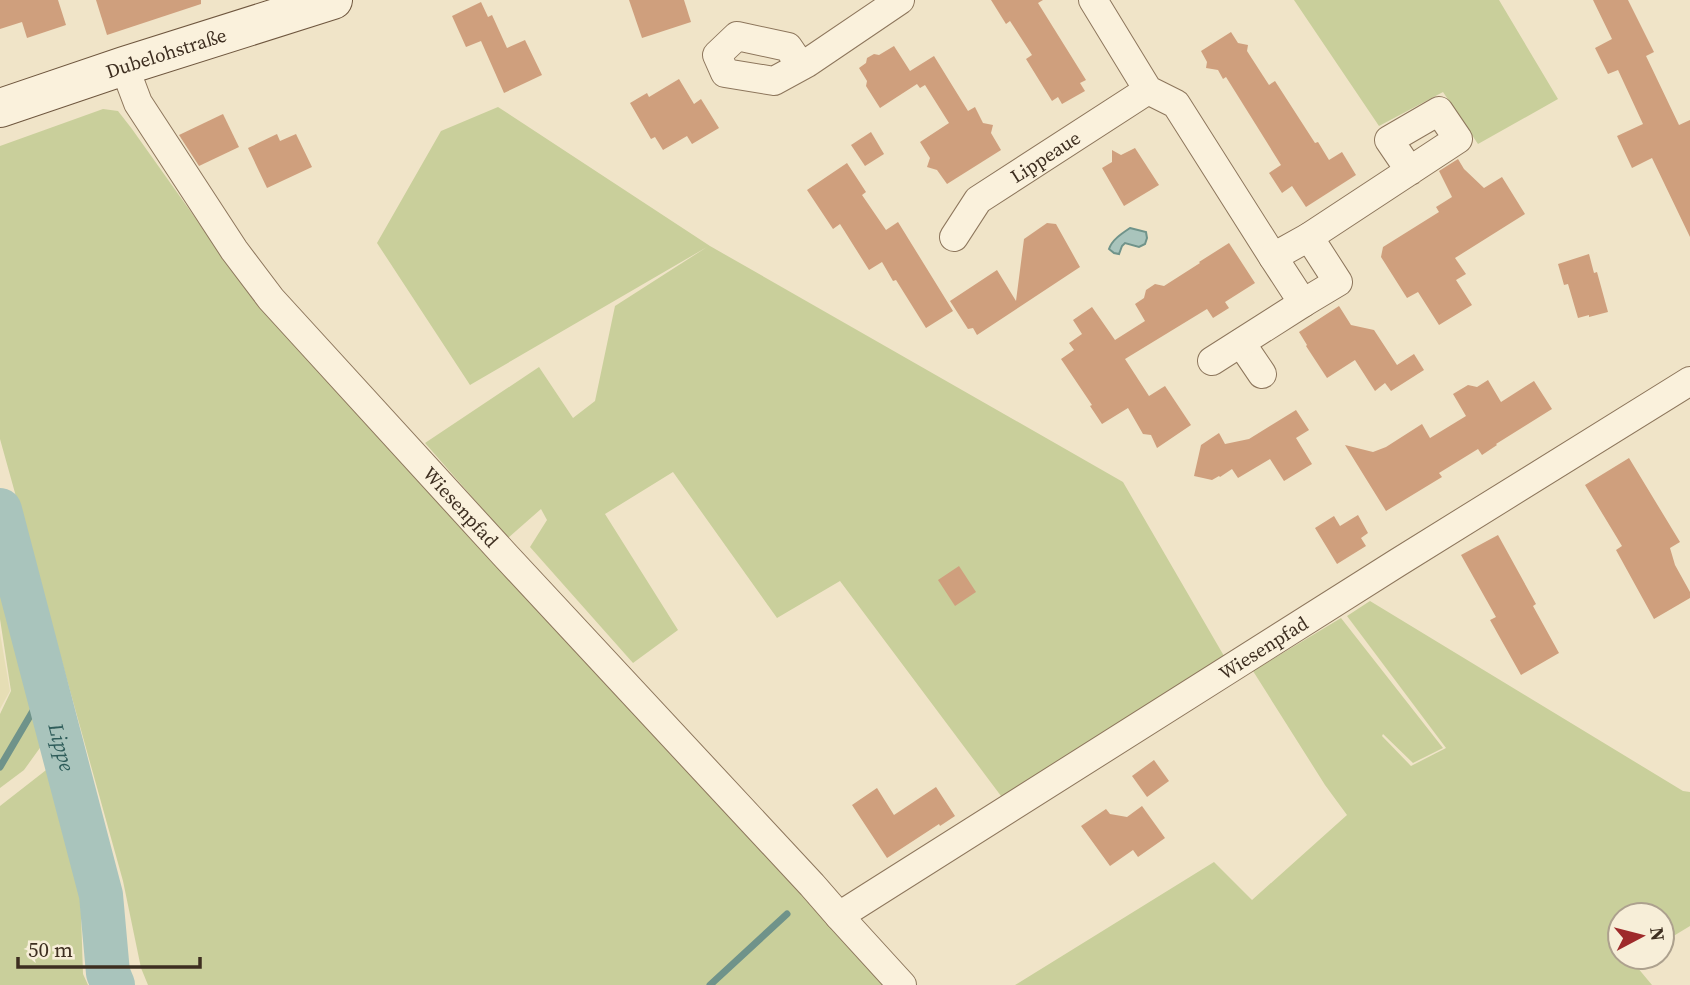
<svg xmlns="http://www.w3.org/2000/svg" width="1690" height="985" font-family="'Source Serif 4',serif">
	<style>
		.farmland { fill: #e6deb5 }
		.green { fill: #c9cf9b }
		.water { fill: #a9c4bc; stroke: #6f938a; stroke-width: 2 }
		.lines { fill: none; stroke-linecap: round; stroke-linejoin: round }
		.stream { stroke: #6f938a; stroke-width: 7 }
		.river { stroke: #a9c4bc; stroke-width: 44 }
		.building { fill: #cf9f7d }
		.minor-casing { stroke: #8d765c; stroke-width: 30 }
		.secondary-casing { stroke: #6f573f; stroke-width: 40 }
		.minor { stroke: #faf1dc; stroke-width: 28 }
		.secondary { stroke: #faf1dc; stroke-width: 38 }
		.labels { text-anchor: middle; dominant-baseline: central; stroke-width: 7; stroke-linejoin: round; paint-order: stroke }
		.street-label { font-size: 19px; fill: #3d2e20; stroke: #f7eed8 }
		.water-label { font-size: 21px; font-style: italic; fill: #2f5d5a; stroke: #f7eed8 }
	</style>
	<rect width="100%" height="100%" fill="#f0e4c8"/>
	<!-- farmland -->
	<path class="farmland" d="M0 633 10 691 0 709Z"/>
	<!-- green -->
	<g class="green">
		<path d="M1294 0H1499L1558 99 1478 144 1443 92 1379 126Z"/>
		<path d="M498 107 710 246 1123 482 1224 656 1004 800 840 581 777 618 673 472 605 514 678 630 633 663 530 547 547 520 541 509 508 538 425 443 539 367 573 418 595 401 615 306 707 247 470 385 377 243 441 131Z"/>
		<path d="M103 109 118 111 132 129 250 295 887 985H148L141 968 123 881 0 439V146Z"/>
		<path d="M0 587 42 745 24 770 0 788V714L11 691 0 619Z"/>
		<path d="M1370 601 1683 791 1690 792V926L1662 943V915H1620V957H1638L1632 961 1652 985H1015L1214 862 1252 900 1347 815 1325 785 1253 671 1341 618 1443 748 1413 763 1383 734 1382 736 1411 766 1446 748 1347 616Z"/>
		<path d="M50 767 80 884 83 974 88 985H0V806Z"/>
	</g>
	<!-- water -->
	<path class="water" d="M1130 228 1146 232 1147 238 1145 244 1139 247 1125 243 1122 246 1119 254 1114 253 1109 249C1112 240 1121 234 1130 228Z"/>
	<g class="lines">
		<!-- stream -->
		<g class="stream">
			<path d="M0 767 47 687"/>
			<path d="M710 985 787 914"/>
		</g>
		<!-- river -->
		<path class="river" id="s1" d="M0 510 101 895 108 973 113 985"/>
	</g>
	<!-- building -->
	<g class="building">
		<path d="M0 0H58L66 25 27 38 22 22 0 29Z"/>
		<path d="M96 0H201V4L107 35Z"/>
		<path d="M629 0H684L691 22 642 38Z"/>
		<path d="M991 0H1043L1038 3 1086 80 1080 83 1085 91 1062 104 1058 97 1052 101 1026 59 1032 55 1010 21 1006 24Z"/>
		<path d="M1593 0H1628L1654 52 1646 56 1679 125 1690 120V237L1652 158 1632 168 1617 136 1643 124 1618 70 1608 74 1595 48 1612 39Z"/>
		<path d="M481 2 488 17 492 15 507 48 525 40 542 75 504 93 481 41 466 47 452 16Z"/>
		<path d="M1231 32 1238 43 1248 45 1247 51 1269 85 1275 81 1315 143 1318 142 1329 160 1342 152 1356 175 1306 207 1292 186 1282 193 1269 173 1281 165 1226 77 1223 79 1218 70 1206 68 1207 62 1201 51Z"/>
		<path d="M894 46 910 71 934 56 968 111 975 107 983 123 993 125 991 133 1001 150 947 184 937 170 927 167 930 158 920 142 949 123 925 85 920 88 917 84 880 108 866 86 867 81 859 68 866 63 867 58 874 54 879 55Z"/>
		<path d="M679 79 694 104 701 99 719 128 692 144 687 136 663 150 655 137 651 139 630 103 647 93 649 97Z"/>
		<path d="M223 114 239 147 199 166 179 135Z"/>
		<path d="M871 132 884 154 865 166 851 145Z"/>
		<path d="M277 134 280 141 296 134 312 167 267 188 248 148Z"/>
		<path d="M1135 148 1159 185 1124 206 1102 168 1112 162V150L1121 155Z"/>
		<path d="M1458 159 1464 169 1484 188 1502 177 1525 214 1455 258 1466 274 1456 280 1472 305 1439 325 1418 292 1407 298 1381 257 1383 247 1439 212 1436 207 1452 197 1439 171Z"/>
		<path d="M847 163 866 192 862 195 886 230 898 222 953 311 926 328 896 280 893 281 882 262 869 270 840 224 833 229 807 190Z"/>
		<path d="M1047 223 1056 224 1080 267 977 335 973 328 968 329 950 301 997 270 1016 301 1024 239Z"/>
		<path d="M1229 243 1255 283 1225 302 1229 308 1213 318 1207 309 1125 359 1149 396 1165 386 1191 425 1157 448 1151 435 1143 434 1128 408 1102 424 1090 406 1092 405 1061 359 1074 350 1069 343 1082 334 1073 320 1092 307 1115 340 1145 321 1135 304 1144 298 1146 290 1155 284 1164 286 1200 263 1199 262Z"/>
		<path d="M1589 254 1594 273 1597 272 1608 312 1589 317V315L1578 318 1568 284 1564 285 1558 264Z"/>
		<path d="M1339 306 1351 325 1374 330 1397 365 1414 354 1424 370 1391 391 1385 383 1375 391 1355 360 1327 378 1306 346 1307 345 1299 332Z"/>
		<path d="M1488 380 1501 402 1534 381 1552 409 1496 444 1497 445 1482 455 1478 449 1439 473 1442 477 1386 511 1345 445 1373 452 1386 447 1422 424 1430 438 1466 416 1453 394 1468 385 1477 387Z"/>
		<path d="M1296 410 1309 430 1296 438 1312 464 1284 481 1270 459 1238 478 1232 469 1220 477 1219 476 1212 480 1194 476 1201 445 1219 433 1225 444 1249 439Z"/>
		<path d="M1629 458 1680 542 1670 548 1675 565 1690 592V598L1654 619 1616 550 1622 546 1585 485Z"/>
		<path d="M1358 515 1368 533 1361 538 1366 546 1337 564 1315 528 1334 516 1340 526Z"/>
		<path d="M1498 535 1536 604 1533 606 1559 653 1521 675 1490 620 1496 617 1461 555Z"/>
		<path d="M959 566 976 592 955 606 938 580Z"/>
		<path d="M1154 760 1169 781 1147 797 1132 776Z"/>
		<path d="M936 787 955 816 940 826 939 824 887 858 852 805 877 788 894 815Z"/>
		<path d="M1142 806 1165 838 1138 857 1133 850 1110 866 1081 826 1106 809 1110 814 1127 817Z"/>
	</g>
	<g class="lines">
		<defs>
			<g id="minor">
				<path d="M1093 0 1148 90 1176 104 1273 257"/>
				<path id="s2" d="M124 66 138 103 234 250 271 299 504 554 812 885 839 916 902 985"/>
				<path d="M801 66 788 47 737 36 717 55 725 73 774 81 807 63 900 0"/>
				<path id="s3" d="M954 237 978 200 1148 90"/>
				<path d="M1303 303 1338 282 1309 237"/>
				<path d="M1241 343 1262 374"/>
				<path d="M1212 361 1303 303 1273 257 1309 237 1458 139 1439 111 1389 140 1410 171"/>
				<path id="s4" d="M839 916 1397 563 1690 381"/>
			</g>
			<g id="secondary">
				<path id="s5" d="M0 108 124 66 333 0"/>
			</g>
		</defs>
		<!-- minor casing -->
		<use href="#minor" class="minor-casing"/>
		<!-- secondary casing -->
		<use href="#secondary" class="secondary-casing"/>
		<!-- minor -->
		<use href="#minor" class="minor"/>
		<!-- secondary -->
		<use href="#secondary" class="secondary"/>
	</g>
	<g class="labels">
		<!-- street labels -->
		<g class="street-label">
			<text stroke="none"><textPath href="#s5" startOffset="175">Dubelohstraße</textPath></text>
			<text stroke="none"><textPath href="#s3" startOffset="124">Lippeaue</textPath></text>
			<text stroke="none"><textPath href="#s2" startOffset="558">Wiesenpfad</textPath></text>
			<text stroke="none"><textPath href="#s4" startOffset="502">Wiesenpfad</textPath></text>
		</g>
		<!-- water labels -->
		<g class="water-label">
			<text stroke="none"><textPath href="#s1" startOffset="245">Lippe</textPath></text>
		</g>
	</g>
	<!-- north arrow -->
	<g transform="translate(1641 936) rotate(83)"><circle r="33" fill="#f7eed8" stroke="#ada18e" stroke-width="2"/>
	<path d="M0-5L12 26L0 18L-12 26Z" fill="#9e2a2b"/>
	<text y="-10" font-size="19" font-weight="bold" text-anchor="middle" fill="#3d2e20">N</text>
	</g>
	<!-- scale -->
	<path d="M18 957v10h182v-10" fill="none" stroke="#3d2e20" stroke-width="3.5"/>
	<text x="28" y="957" font-size="21" fill="#3d2e20" stroke="#f7eed8" stroke-width="5" paint-order="stroke">50 m</text>
</svg>
